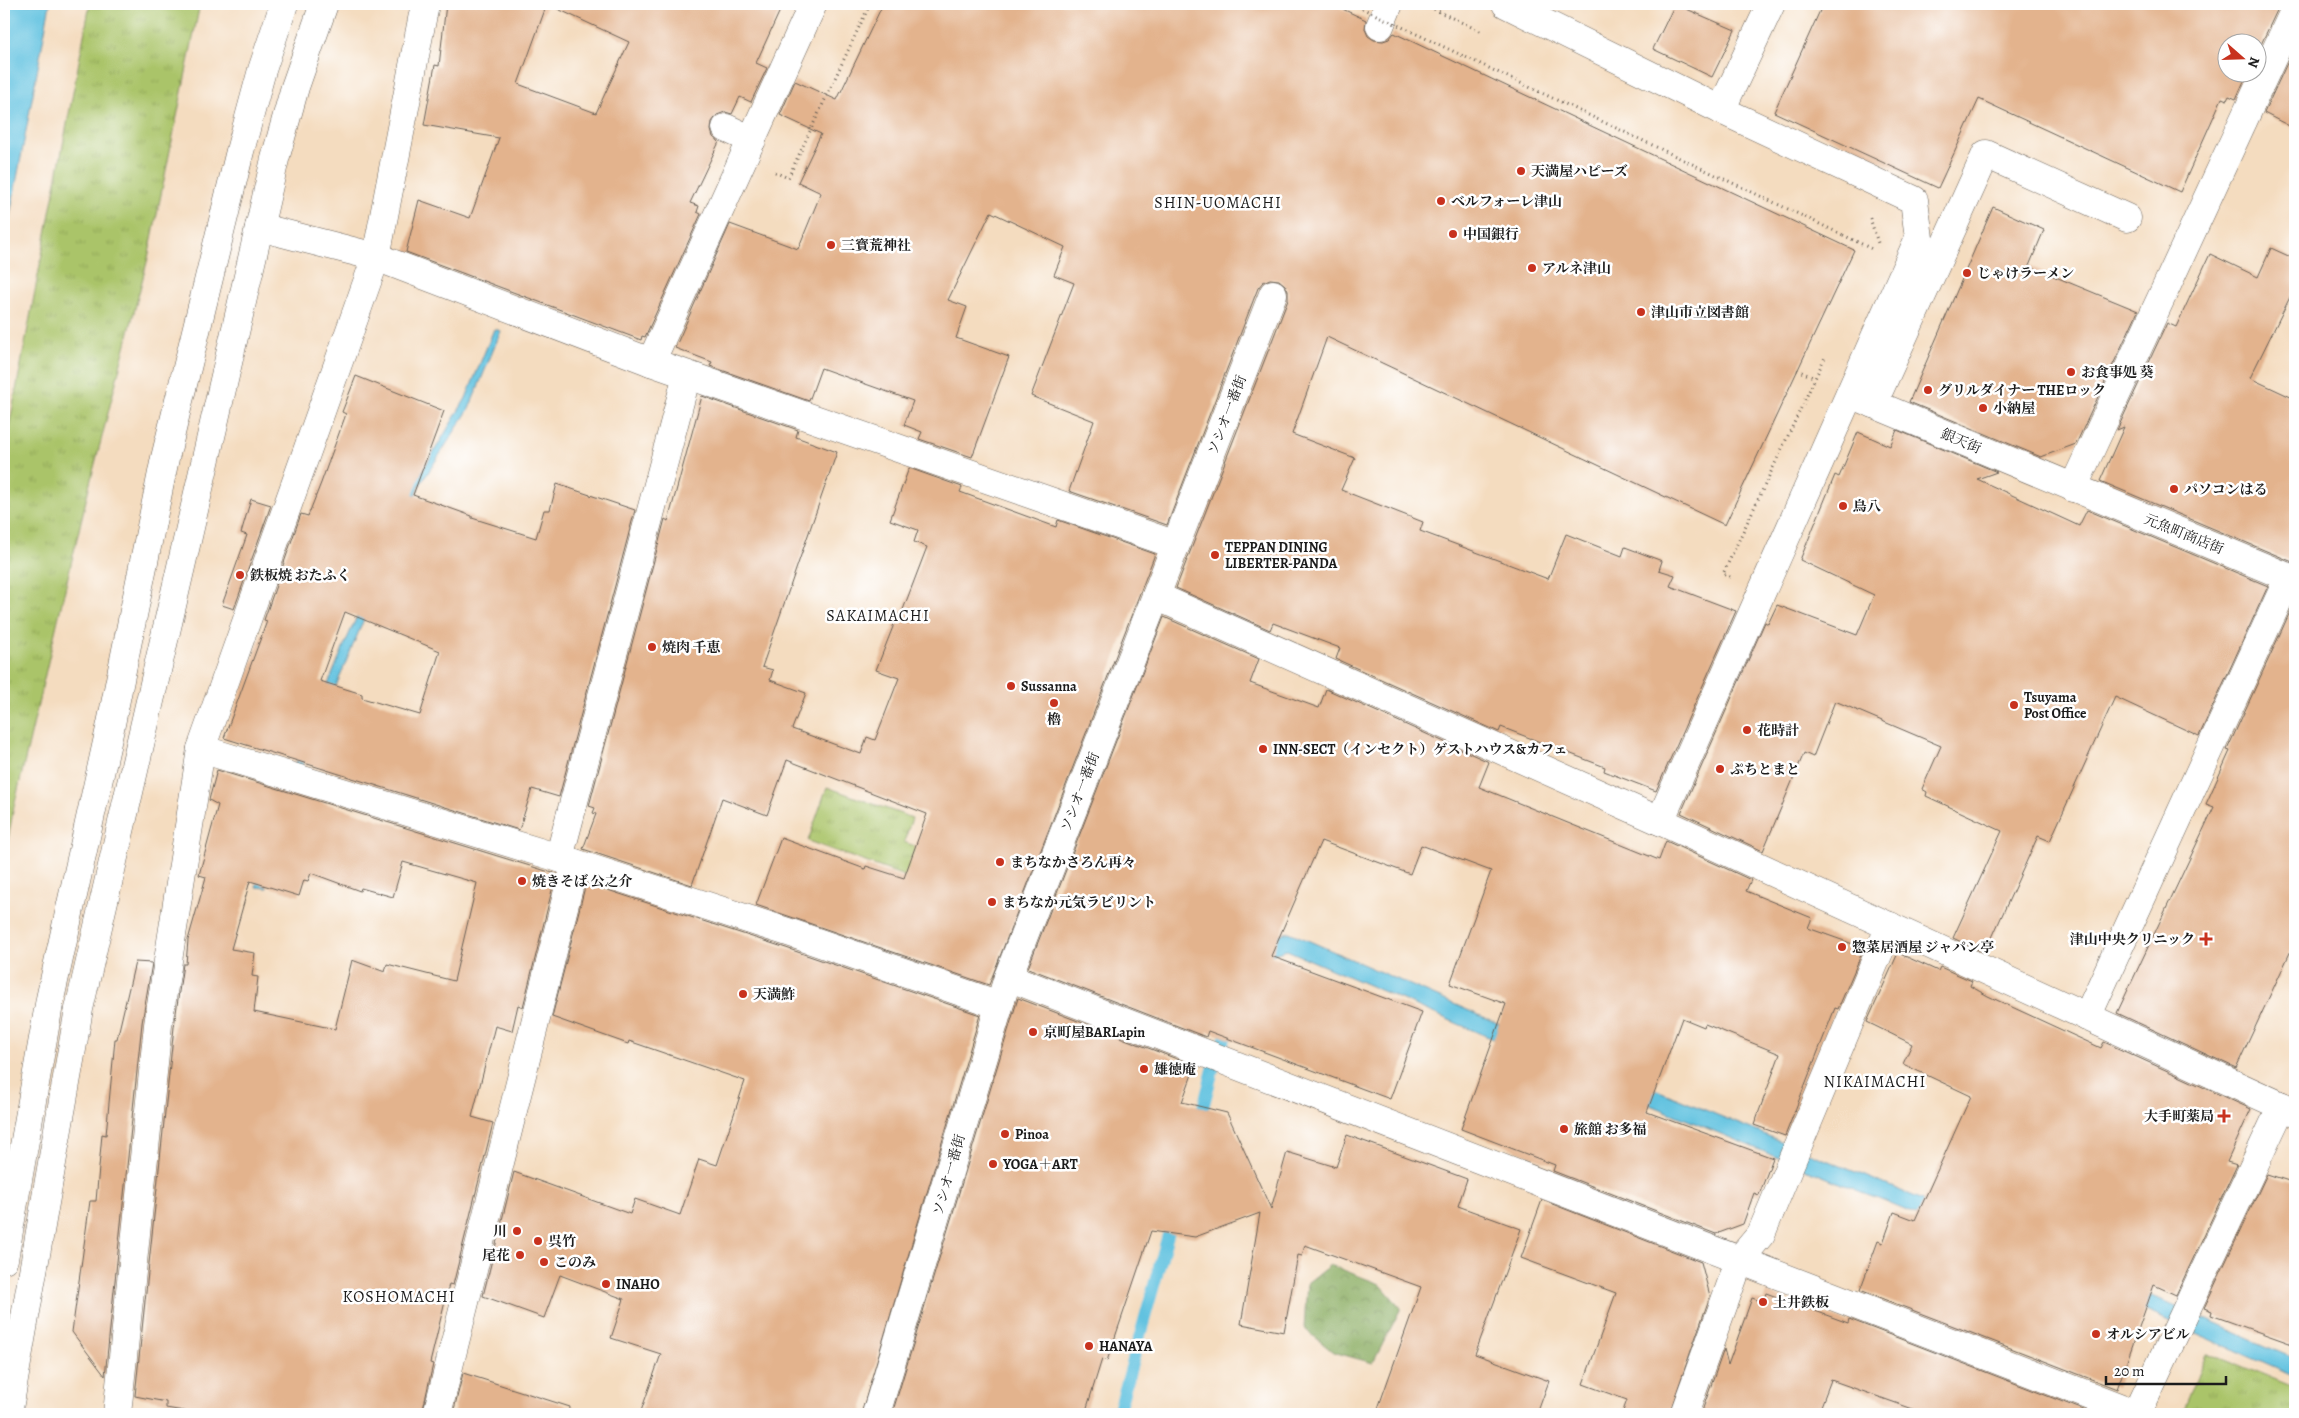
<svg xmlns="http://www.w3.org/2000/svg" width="2299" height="1418" font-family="Alegreya,'Noto Serif JP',serif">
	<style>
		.grass { fill: url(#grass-tufts); stroke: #637042 }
		.forest { fill: url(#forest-crowns); stroke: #52633c }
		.water { fill: #62c2e0; stroke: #3f6f7e }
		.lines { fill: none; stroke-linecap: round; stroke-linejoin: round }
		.stream { stroke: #62c2e0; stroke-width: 12 }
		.building { fill: #e3b38d; fill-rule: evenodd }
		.minor-casing { stroke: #685f55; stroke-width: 29 }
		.path { stroke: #685f55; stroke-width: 3; stroke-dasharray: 1 4; stroke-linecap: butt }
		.minor { stroke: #fff; stroke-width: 28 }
		.path-bridge { stroke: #685f55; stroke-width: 3; stroke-dasharray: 1 4; stroke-linecap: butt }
		.poi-dot { fill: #c8321e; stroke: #fff; stroke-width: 2 }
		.labels { text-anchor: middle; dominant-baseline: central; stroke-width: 5; stroke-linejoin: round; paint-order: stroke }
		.poi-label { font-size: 14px; font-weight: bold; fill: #1c1c1c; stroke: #fff; text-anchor: start }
		.street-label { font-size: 14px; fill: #1c1c1c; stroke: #fff }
		.quarter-label { font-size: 16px; letter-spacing: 1px; fill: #1c1c1c; stroke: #fff }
	</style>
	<defs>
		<pattern id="grass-tufts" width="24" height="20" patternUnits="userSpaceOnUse" patternTransform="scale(1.25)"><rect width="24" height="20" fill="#aac469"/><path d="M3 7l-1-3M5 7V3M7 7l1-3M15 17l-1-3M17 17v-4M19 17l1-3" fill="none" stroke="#92a85a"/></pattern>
		<pattern id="forest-crowns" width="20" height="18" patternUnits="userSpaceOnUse" patternTransform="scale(1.25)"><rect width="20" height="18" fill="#87aa5d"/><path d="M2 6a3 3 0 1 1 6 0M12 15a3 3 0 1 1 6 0" fill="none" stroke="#6e8a4c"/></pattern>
	</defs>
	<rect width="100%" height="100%" fill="#fff"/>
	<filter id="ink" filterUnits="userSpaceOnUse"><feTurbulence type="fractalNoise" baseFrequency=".02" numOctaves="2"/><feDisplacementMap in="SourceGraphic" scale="10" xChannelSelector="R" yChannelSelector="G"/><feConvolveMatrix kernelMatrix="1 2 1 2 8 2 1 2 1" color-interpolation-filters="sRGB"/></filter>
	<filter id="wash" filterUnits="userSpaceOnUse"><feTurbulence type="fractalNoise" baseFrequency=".0096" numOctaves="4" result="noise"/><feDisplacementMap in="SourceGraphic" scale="20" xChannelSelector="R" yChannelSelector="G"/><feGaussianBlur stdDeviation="1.12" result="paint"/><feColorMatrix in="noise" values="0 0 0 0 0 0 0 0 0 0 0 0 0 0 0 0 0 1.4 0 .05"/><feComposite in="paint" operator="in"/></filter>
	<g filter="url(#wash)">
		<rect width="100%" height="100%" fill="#f4dcbf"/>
		<!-- grass -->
		<g class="grass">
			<path d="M90 4H200L148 258 90 483 13 811 4 863V453Z"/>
			<path d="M827 787 912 818 904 842 1011 881 1000 911 808 841Z"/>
			<path d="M2206 1355 2219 1357 2295 1388V1414H2182Z"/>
		</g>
		<!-- forest -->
		<path class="forest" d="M1330 1265 1380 1284 1401 1308 1373 1363 1333 1352 1304 1328 1307 1283Z"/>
		<!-- water -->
		<g class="water">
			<path d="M4 4H50L4 247Z"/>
			<path d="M494 329 501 331 469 409 420 485 303 765 266 879 267 888 256 887 296 762 343 648 417 480 466 398Z"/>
			<path d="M1289 932 1536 1040 2114 1279 2295 1359V1377L2108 1294 1530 1055 1287 950 1266 956 1261 940Z"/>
		</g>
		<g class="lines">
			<!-- stream -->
			<g class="stream">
				<path d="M1199 1123 1214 1066 1231 1023"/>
				<path d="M1118 1414 1173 1217"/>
			</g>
		</g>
		<g id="blocks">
			<!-- building -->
			<g class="building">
				<path d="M446 4H783L756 63 767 68 751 102 740 97 732 114 725 112 717 115 712 122 711 130 713 137 719 142 690 203 699 206 697 212 701 214 645 337 642 336 641 340 406 252 419 200 470 218 499 138 424 125 435 65 439 66ZM547 4 629 42 596 113 518 84Z"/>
				<path d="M883 4H1332L1366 20 1365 29 1368 36 1374 40 1383 41 1389 39 1394 33 1854 250 1725 525 1327 337 1292 434 1355 458 1341 490 1423 522 1420 531 1548 579 1566 534 1622 556 1625 547 1662 561 1659 570 1675 575 1670 586 1736 611 1656 791 1604 771 1605 767 1501 727 1499 732 1336 659 1340 648 1273 623 1270 630 1176 588 1288 300V291L1285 285 1279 280 1270 279 1263 282 1258 288 1167 525 1069 491 1094 421 1031 396 1074 283 1054 275 1065 247 991 212 948 300 967 307 956 338 1009 357 972 457 919 439 922 432 904 425 913 401 821 368 809 401 710 366 712 362 675 348 730 224 798 249 821 193 798 182 821 134 780 115 795 81 837 100Z"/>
				<path d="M1675 4 1735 30 1712 77 1653 49Z"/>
				<path d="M1823 4H2280L2256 55V42H2226V72H2248L2236 99 2229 96 2227 100 2222 98 2180 192 1979 99 1938 188 1774 112Z"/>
				<path d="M2295 46V129L2264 113Z"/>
				<path d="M1993 207 2044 230 2029 266 2138 311 2076 444 2041 457 1909 402Z"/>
				<path d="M2271 248 2295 259V287L2250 378 2295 399V563L2100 481 2124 427 2117 430 2167 323 2176 327 2210 254 2258 277Z"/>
				<path d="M356 376 444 411 413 495 472 516V518L536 538 544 510H550L557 484 635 510 559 797 532 789 519 830 224 738 267 621 264 620 301 514 308 516 321 483 346 414 342 412ZM345 612 440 651 420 715 362 698V694L320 681Z"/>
				<path d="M702 396 798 430 796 437 837 452 762 667 773 670 770 680 806 693 792 729 861 754 867 737 875 740 899 678 876 670 898 614 901 615 927 547 914 542 918 530 890 520 909 468 962 487 960 492 1056 527 1058 520 1155 554 989 985 756 905 781 838 865 869 866 866 904 878 927 814 787 760 767 815 722 798 692 885 583 849 596 814 593 813 595 808 589 806 665 519 668 521Z"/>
				<path d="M1897 430 1997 472 1977 479 2079 526 2087 510 2268 586 2199 736 2115 697 2050 841 2038 836 1985 953 1953 938 2002 831 1926 796 1927 792 1922 789 1941 746 1835 701 1813 757 1804 753 1763 851 1681 813 1765 622 1768 624 1777 605 1857 635 1874 595 1800 560 1835 475 1839 477 1858 432 1890 446Z"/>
				<path d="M251 499 271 505 234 609 222 605 247 535 241 533Z"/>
				<path d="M2295 601V942L2236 1068 2117 1013 2214 807 2206 804 2230 751 2227 750Z"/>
				<path d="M1164 617 1259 659 1250 683 1319 708 1326 689 1489 762 1479 787 1659 860 1666 841 1751 880 1746 891 1812 918 1808 928 1864 948 1838 1009 1835 1008 1785 1136 1754 1125 1780 1054 1705 1024 1704 1027 1682 1018 1647 1112 1773 1158 1759 1195 1754 1193 1743 1224 1716 1234 1553 1171 1555 1165 1461 1129 1506 1004 1450 984 1491 871 1421 845 1410 874 1321 841 1271 956 1422 1012 1390 1099 1208 1031 1206 1037 1028 968Z"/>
				<path d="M217 770 556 874 523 1007 518 1005 512 1031 495 1026 472 1117 493 1123 453 1285 449 1284 430 1363 433 1364 422 1414H201L166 1408V1402L135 1396 174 1027 183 964H186L188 940 206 877 199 875 218 805 209 800ZM403 862 477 883 454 981 387 964 385 972 352 960 335 1029 254 1012 258 977 252 976 255 953 231 949 250 881 299 896 304 880 308 881 311 873 360 891 361 888 393 897Z"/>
				<path d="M586 883 786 948 980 1015 861 1414H640L661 1354 611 1338 624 1299 560 1275 544 1318 483 1296 514 1172 630 1214 635 1199 680 1215 699 1159 717 1165 745 1081 629 1041 628 1044 552 1017Z"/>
				<path d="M1898 953 1938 971 1940 967 1972 981 1970 986 1988 996 2101 1048 2104 1042 2251 1109 2227 1162 2237 1165 2176 1295 2154 1285 2117 1389 1860 1290 1878 1241 1883 1243 1894 1212 1915 1220 1971 1096 1903 1064 1912 1044 1867 1022Z"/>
				<path d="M135 962 152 963 142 1023 105 1376 72 1332 90 1201H96L102 1134 106 1135 115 1039H117Z"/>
				<path d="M1018 998 1195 1066 1182 1102 1227 1113 1271 1209 1287 1152 1336 1167 1347 1135 1467 1179 1458 1206 1521 1229 1475 1354 1549 1381 1537 1414H1376L1421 1287 1305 1245 1302 1256 1298 1255 1284 1332 1241 1324 1260 1213 1195 1237 1151 1231 1107 1361 1102 1359 1085 1414H892Z"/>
				<path d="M2267 1174 2295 1183V1345L2211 1315 2212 1311 2204 1308Z"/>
				<path d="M1542 1200 1701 1262 1710 1296 1669 1414H1622L1627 1400 1583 1384 1616 1293 1521 1258Z"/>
				<path d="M1766 1293 1848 1323 1849 1319 2094 1414H1927L1831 1380 1818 1414H1701L1724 1349 1728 1365 1752 1298 1763 1302Z"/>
				<path d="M463 1373 570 1407 569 1414H453Z"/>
			</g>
		</g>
	</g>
	<g filter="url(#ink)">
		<use href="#blocks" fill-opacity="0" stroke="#685f55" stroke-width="1"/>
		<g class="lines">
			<defs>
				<g id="minor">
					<path d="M1506 4 1721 110 1914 200 1919 238 1660 821"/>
					<path d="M1380 26 1389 4"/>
					<path d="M1721 110 1771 4"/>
					<path d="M726 128 752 140"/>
					<path d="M259 227 376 257 651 362 1176 545"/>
					<path d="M651 362 813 4"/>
					<path d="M1850 394 2295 580"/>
					<path d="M1873 404 1986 154 2127 218"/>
					<path d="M2073 488 2295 9"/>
					<path d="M1156 596 1660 821 2295 1112"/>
					<path d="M201 749 559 858 791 933 999 1005"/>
					<path d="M559 858 687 375"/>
					<path d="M1008 977 2137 1414"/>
					<path d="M2087 1017 2289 577"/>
					<path d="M4 1259 50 999 111 724 165 458 240 151 262 70 284 4"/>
					<path d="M8 1414 79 1009 275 159 295 87 324 4"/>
					<path d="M117 1414 158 1025 201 749 376 257 425 4"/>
					<path d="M437 1414 575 863"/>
					<path d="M876 1414 1008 977 1273 294"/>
					<path d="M1684 1414 1740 1259 1761 1234 1890 926"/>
					<path d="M2137 1414 2282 1106"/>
				</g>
			</defs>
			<!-- minor casing -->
			<use href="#minor" class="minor-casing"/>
			<!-- path -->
			<g class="path">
				<path d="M1425 5 1482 32"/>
				<path d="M775 172 788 178 870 4"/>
				<path d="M1870 218 1878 243"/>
				<path d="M1843 235 1874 250"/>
				<path d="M1797 370 1815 378"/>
				<path d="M1730 577 1723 574 1826 355"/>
			</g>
			<!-- minor -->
			<use href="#minor" class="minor"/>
			<!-- path-bridge -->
			<path class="path-bridge" d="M1353 4 1843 235"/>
		</g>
	</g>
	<!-- markers -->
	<g class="poi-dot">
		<circle cx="1521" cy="171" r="5"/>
		<circle cx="1441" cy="201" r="5"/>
		<circle cx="1453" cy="234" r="5"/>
		<circle cx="831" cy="245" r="5"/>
		<circle cx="1532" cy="268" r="5"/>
		<circle cx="1967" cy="273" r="5"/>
		<circle cx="1641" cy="312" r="5"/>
		<circle cx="2071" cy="372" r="5"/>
		<circle cx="1928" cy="390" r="5"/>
		<circle cx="1983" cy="408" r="5"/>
		<circle cx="2174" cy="489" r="5"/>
		<circle cx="1843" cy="506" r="5"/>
		<circle cx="1215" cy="555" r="5"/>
		<circle cx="240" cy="575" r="5"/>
		<circle cx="652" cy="647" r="5"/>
		<circle cx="1011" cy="686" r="5"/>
		<circle cx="1054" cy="703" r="5"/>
		<circle cx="2014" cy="705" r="5"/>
		<circle cx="1747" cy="730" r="5"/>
		<circle cx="1263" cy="749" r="5"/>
		<circle cx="1720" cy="769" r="5"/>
		<circle cx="1000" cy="862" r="5"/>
		<circle cx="522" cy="881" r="5"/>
		<circle cx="992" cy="902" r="5"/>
		<path d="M2203.5 931.5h5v5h5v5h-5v5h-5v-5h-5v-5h5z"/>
		<circle cx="1842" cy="947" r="5"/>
		<circle cx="743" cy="994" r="5"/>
		<circle cx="1033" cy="1032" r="5"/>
		<circle cx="1144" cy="1069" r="5"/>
		<path d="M2221.5 1108.5h5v5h5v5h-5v5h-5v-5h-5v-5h5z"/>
		<circle cx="1564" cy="1129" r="5"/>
		<circle cx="1005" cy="1134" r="5"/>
		<circle cx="993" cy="1164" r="5"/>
		<circle cx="517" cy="1231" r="5"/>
		<circle cx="538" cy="1241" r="5"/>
		<circle cx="520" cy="1255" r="5"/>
		<circle cx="544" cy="1262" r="5"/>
		<circle cx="606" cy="1284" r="5"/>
		<circle cx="1763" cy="1302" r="5"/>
		<circle cx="2096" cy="1334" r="5"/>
		<circle cx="1089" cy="1346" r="5"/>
	</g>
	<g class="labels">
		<!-- poi labels -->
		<g class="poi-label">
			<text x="1531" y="171">天満屋ハピーズ</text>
			<text x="1451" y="201">ベルフォーレ津山</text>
			<text x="1463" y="234">中国銀行</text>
			<text x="841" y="245">三寳荒神社</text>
			<text x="1542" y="268">アルネ津山</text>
			<text x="1977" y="273">じゃけラーメン</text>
			<text x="1651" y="312">津山市立図書館</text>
			<text x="2081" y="372">お食事処 葵</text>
			<text x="1938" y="390">グリルダイナー THEロック</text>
			<text x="1993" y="408">小納屋</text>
			<text x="2184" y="489">パソコンはる</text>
			<text x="1853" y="506">鳥八</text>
			<text x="1225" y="547">TEPPAN DINING<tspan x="1225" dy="16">LIBERTER-PANDA</tspan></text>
			<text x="250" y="575">鉄板焼 おたふく</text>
			<text x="662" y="647">焼肉 千恵</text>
			<text x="1021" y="686">Sussanna</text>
			<text x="2024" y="697">Tsuyama<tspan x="2024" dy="16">Post Office</tspan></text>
			<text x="1054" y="719" text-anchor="middle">櫓</text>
			<text x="1757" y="730">花時計</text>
			<text x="1273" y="749">INN-SECT（インセクト）ゲストハウス&amp;カフェ</text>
			<text x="1730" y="769">ぷちとまと</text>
			<text x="1010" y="862">まちなかさろん再々</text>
			<text x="532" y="881">焼きそば 公之介</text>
			<text x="1002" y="902">まちなか元気ラビリント</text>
			<text x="2195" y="939" text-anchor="end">津山中央クリニック</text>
			<text x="1852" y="947">惣菜居酒屋 ジャパン亭</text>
			<text x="753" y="994">天満鮓</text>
			<text x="1043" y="1032">京町屋BARLapin</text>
			<text x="1154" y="1069">雄徳庵</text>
			<text x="2214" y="1116" text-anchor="end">大手町薬局</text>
			<text x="1574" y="1129">旅館 お多福</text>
			<text x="1015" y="1134">Pinoa</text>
			<text x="1003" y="1164">YOGA＋ART</text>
			<text x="507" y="1231" text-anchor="end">川</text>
			<text x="548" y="1241">呉竹</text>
			<text x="510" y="1255" text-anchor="end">尾花</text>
			<text x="554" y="1262">このみ</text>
			<text x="616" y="1284">INAHO</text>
			<text x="1773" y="1302">土井鉄板</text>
			<text x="2106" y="1334">オルシアビル</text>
			<text x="1099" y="1346">HANAYA</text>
		</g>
		<!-- street labels -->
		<g class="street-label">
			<text transform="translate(1227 415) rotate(-69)">ソシオ一番街</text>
			<text transform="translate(1961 441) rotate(23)">銀天街</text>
			<text transform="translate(2184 534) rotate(22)">元魚町商店街</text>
			<text transform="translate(1080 792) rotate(-69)">ソシオ一番街</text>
			<text transform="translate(949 1175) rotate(-74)">ソシオ一番街</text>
		</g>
		<!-- quarter labels -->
		<g class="quarter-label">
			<text x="1218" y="203">SHIN-UOMACHI</text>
			<text x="878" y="616">SAKAIMACHI</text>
			<text x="1875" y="1082">NIKAIMACHI</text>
			<text x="399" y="1297">KOSHOMACHI</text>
		</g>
	</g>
	<!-- margin -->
	<rect width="2299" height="1418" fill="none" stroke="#fff" stroke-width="20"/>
	<!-- north arrow -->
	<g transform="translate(2242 58) rotate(110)"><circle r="24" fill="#ffffff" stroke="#a4a4a4"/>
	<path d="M0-4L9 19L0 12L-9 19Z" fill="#c8321e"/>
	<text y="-8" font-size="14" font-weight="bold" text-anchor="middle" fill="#1c1c1c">N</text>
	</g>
	<!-- scale -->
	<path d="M2106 1376v8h120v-8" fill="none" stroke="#1c1c1c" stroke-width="2.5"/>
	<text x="2114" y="1376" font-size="15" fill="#1c1c1c" stroke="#ffffff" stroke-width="4" paint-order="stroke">20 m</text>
</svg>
